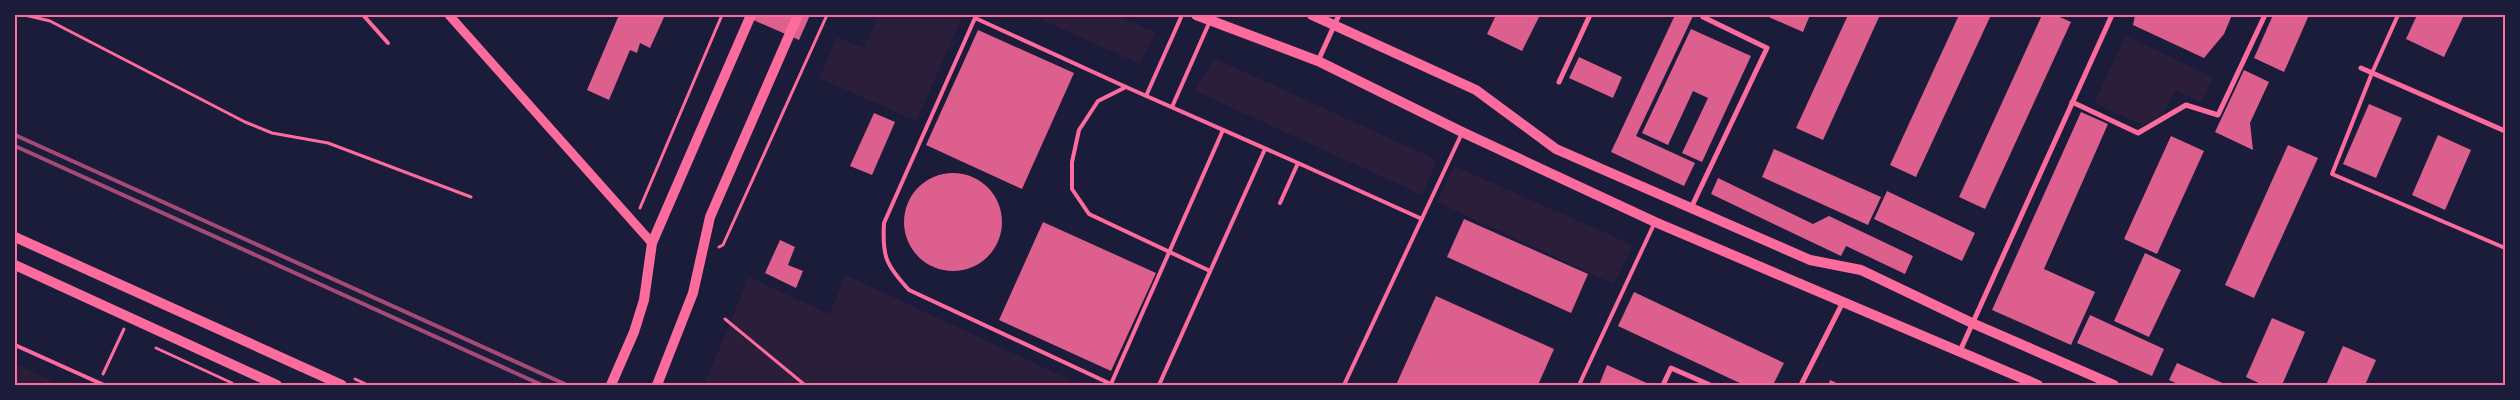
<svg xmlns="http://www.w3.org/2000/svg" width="2520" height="400" font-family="'Times New Roman',serif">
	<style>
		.green { fill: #2a1e3b }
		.building { fill: #dd5f8e }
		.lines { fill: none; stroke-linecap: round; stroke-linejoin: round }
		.path { stroke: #ff6b9d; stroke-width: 3 }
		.service { stroke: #ff6b9d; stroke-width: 4 }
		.minor { stroke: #ff6b9d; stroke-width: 5 }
		.tertiary { stroke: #ff6b9d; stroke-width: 9 }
		.secondary { stroke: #ff6b9d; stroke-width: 10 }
		.rail { stroke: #a44b75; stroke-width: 4 }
		.neatline { fill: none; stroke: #ff6b9d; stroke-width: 2 }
	</style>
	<rect width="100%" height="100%" fill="#1b1b3a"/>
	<!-- green -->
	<g class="green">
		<path d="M878 15H963L916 121 819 78 837 37 864 48Z"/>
		<path d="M1031 15H1116L1155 32 1140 64Z"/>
		<path d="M2126 36 2213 77 2201 102 2175 90 2162 118 2142 125 2094 103Z"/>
		<path d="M1214 58 1437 160 1422 195 1195 91Z"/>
		<path d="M1454 166 1633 245 1614 284 1437 202Z"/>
		<path d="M846 275 1081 385H704L749 277 829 314Z"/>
		<path d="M15 364 61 385H15Z"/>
	</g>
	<!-- building -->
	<g class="building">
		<path d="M619 15H665L650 48 640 43 637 53 630 50 609 100 587 90Z"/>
		<path d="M742 15H810L799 40Z"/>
		<path d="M1496 15H1540L1522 51 1487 34Z"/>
		<path d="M1675 15 1693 16 1636 136 1695 163 1684 186 1611 152Z"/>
		<path d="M1764 15H1810L1803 32Z"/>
		<path d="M1848 15H1880L1823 140 1796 128Z"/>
		<path d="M1959 15H1991L1916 177 1890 165Z"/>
		<path d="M2042 15H2055L2071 22 1985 209 1959 197Z"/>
		<path d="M2135 15H2232L2224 34 2204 58 2133 25Z"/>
		<path d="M2273 15H2309L2284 72 2254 58Z"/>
		<path d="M2417 15H2464L2444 57 2406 39Z"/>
		<path d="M1691 29 1751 56 1702 162 1682 153 1708 98 1693 91 1668 145 1642 133Z"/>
		<path d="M978 30 1074 73 1022 189 926 145Z"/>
		<path d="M1579 57 1622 77 1613 98 1569 78Z"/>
		<path d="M2244 70 2269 82 2250 123 2253 150 2215 132Z"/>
		<path d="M2369 104 2402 118 2376 178 2343 164Z"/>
		<path d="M2081 112 2108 124 2044 269 2095 292 2071 345 1992 310Z"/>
		<path d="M874 113 895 122 872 175 850 166Z"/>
		<path d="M2438 135 2471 150 2445 210 2412 195Z"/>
		<path d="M2171 136 2204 151 2157 254 2124 239Z"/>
		<path d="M2288 145 2318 158 2254 298 2225 285Z"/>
		<path d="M1774 149 1881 197 1868 225 1762 177Z"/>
		<circle cx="953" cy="222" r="49"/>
		<path d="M1718 178 1813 224 1829 216 1913 256 1905 274 1846 246 1841 256 1711 194Z"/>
		<path d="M1887 191 1975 233 1962 261 1874 219Z"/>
		<path d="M1464 219 1588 274 1571 313 1447 257Z"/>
		<path d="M1043 222 1156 273 1111 371 999 320Z"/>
		<path d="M780 240 795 247 788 265 803 271 796 288 765 273Z"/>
		<path d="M2145 253 2181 270 2149 337 2114 321Z"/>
		<path d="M1634 292 1784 363 1773 385H1744L1618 326Z"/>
		<path d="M1436 296 1554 349 1538 385H1396Z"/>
		<path d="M2090 315 2164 349 2152 376 2077 343Z"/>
		<path d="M2272 318 2305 332 2282 385H2263L2246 377Z"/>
		<path d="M2343 346 2376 360 2365 385H2326Z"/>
		<path d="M2177 363 2227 385H2180L2169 380Z"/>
		<path d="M1607 365 1651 385H1599Z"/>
		<path d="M1830 380 1841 385H1828Z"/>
	</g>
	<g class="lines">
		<!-- path -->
		<g class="path">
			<path d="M25 15 50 21 245 122 272 133 328 143 471 197"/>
			<path d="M640 208 722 15"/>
			<path d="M719 247 723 245 827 15"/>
			<path d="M725 319 805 385"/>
			<path d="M156 348 232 383"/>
			<path d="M103 374 124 329"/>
			<path d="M355 379 368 385"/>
		</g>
		<!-- service -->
		<g class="service">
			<path d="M363 15 388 43"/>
			<path d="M2398 15 2372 73 2332 174 2505 248"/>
			<path d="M1146 96 1182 15"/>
			<path d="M1172 107 1210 21"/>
			<path d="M1298 163 1422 219"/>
			<path d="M1210 271 1089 214 1072 189V162L1079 130 1098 101 1126 87 1298 163 1280 203"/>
			<path d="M15 345 104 385"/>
			<path d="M1111 384 1223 130"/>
			<path d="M1113 385 909 290C886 265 882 257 884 223L975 18 1126 87"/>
			<path d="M1159 385 1265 149"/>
			<path d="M1344 385 1462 133"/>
			<path d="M1579 385 1655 222"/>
		</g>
		<!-- minor -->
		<g class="minor">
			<path d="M1318 61 1339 15"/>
			<path d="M2361 68 2505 131"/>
			<path d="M1559 82 1590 15"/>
			<path d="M2072 102 2138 133 2186 105 2218 115 2265 15"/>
			<path d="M1691 208 1767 48 1703 17"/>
			<path d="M1960 351 2112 15"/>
			<path d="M1663 385 1671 368 1710 385"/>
			<path d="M1801 385 1843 302"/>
			<path d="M2505 385V384"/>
		</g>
		<!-- tertiary -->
		<path class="tertiary" d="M449 15 652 243"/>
		<!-- secondary -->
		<g class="secondary">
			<path d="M1196 15 1318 61 1462 132 1655 222 2038 385"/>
			<path d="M1312 15 1476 90 1556 149 1810 260 1861 270 1972 323 2114 385"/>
			<path d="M15 237 342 385"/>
			<path d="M15 265 277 385"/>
			<path d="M611 385 634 332 644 300 652 243 751 15"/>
			<path d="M657 385 693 293 710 217 798 15"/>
		</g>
		<!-- rail -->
		<g class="rail">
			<path d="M15 135 567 385"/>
			<path d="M15 146 542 385"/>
		</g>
	</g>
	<!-- border -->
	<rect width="2520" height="400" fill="none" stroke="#1b1b3a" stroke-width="32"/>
	<rect x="16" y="16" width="2488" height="368" class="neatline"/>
</svg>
